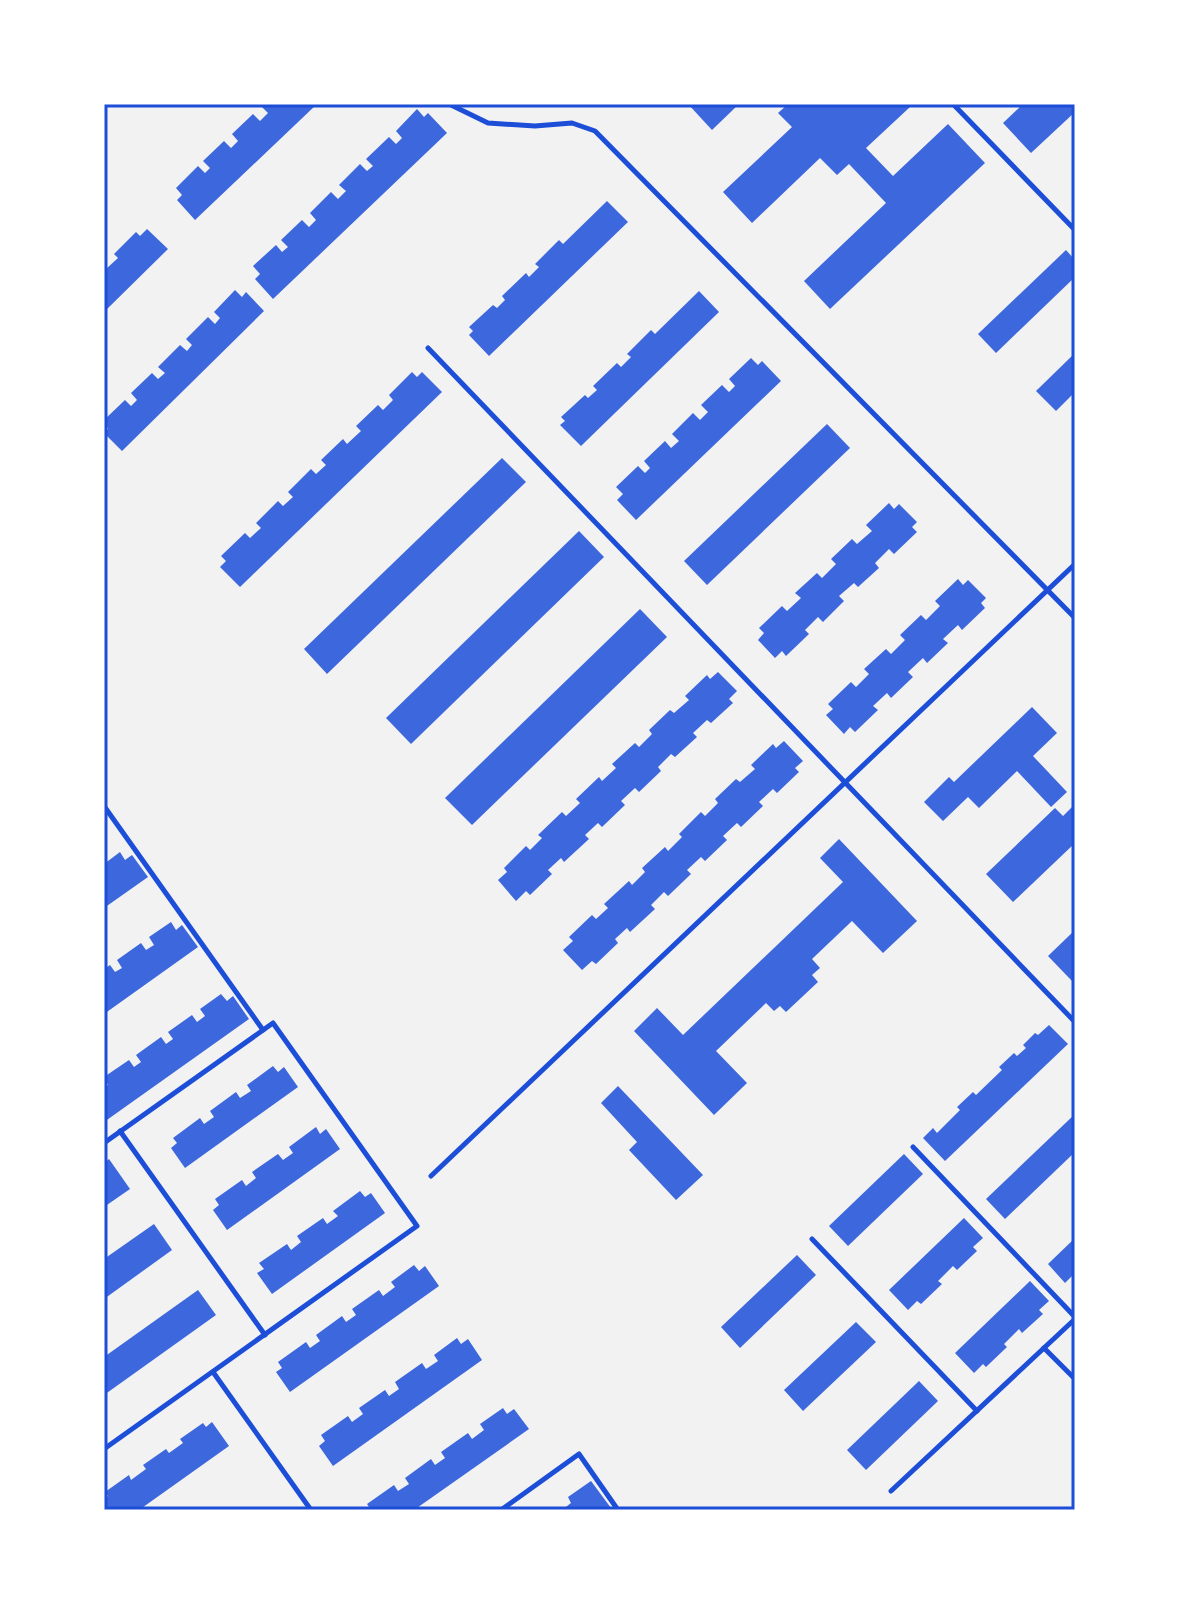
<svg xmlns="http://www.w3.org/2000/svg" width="1179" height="1614" font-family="'Golos Text',sans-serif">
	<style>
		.building { fill: #3d67dc }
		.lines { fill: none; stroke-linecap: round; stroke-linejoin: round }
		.service { stroke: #1d4ed8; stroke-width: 5 }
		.neatline { fill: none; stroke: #1d4ed8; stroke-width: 3 }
	</style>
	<rect width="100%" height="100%" fill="#f2f2f2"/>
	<!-- building -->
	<g class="building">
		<path d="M263 104H317L195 220 177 200 182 195 176 188 198 166 205 173 210 168 203 161 224 141 231 148 238 141 232 134 253 114 260 121 268 113 261 106Z"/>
		<path d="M688 104H739L712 130Z"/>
		<path d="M788 104H908L910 107 866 148 893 176 948 124 985 163 830 309 804 281 886 203 849 164 837 175 820 158 752 223 723 192 792 127 778 113Z"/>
		<path d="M1023 104H1075V112L1031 153 1003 123Z"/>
		<path d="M417 109 424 117 428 113 447 133 273 299 255 279 260 274 253 266 276 245 282 252 288 247 281 240 302 220 309 227 316 220 310 213 331 192 338 199 346 191 339 185 360 164 367 171 373 166 366 159 389 137 396 144 402 138 396 131Z"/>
		<path d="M607 201 628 222 489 356 469 335 473 331 469 327 493 305 497 308 505 300 502 296 526 273 529 277 539 267 535 264 559 240 563 244Z"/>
		<path d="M147 229 168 249 104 312V267L106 269 118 258 114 254 136 232 140 236Z"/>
		<path d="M1066 250 1075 260V277L996 353 978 334Z"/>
		<path d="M235 290 242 297 246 292 264 311 122 451 104 433 108 429 104 420 125 400 131 406 137 400 131 393 152 373 158 379 165 373 158 367 180 345 187 351 192 345 186 339 208 317 215 324 220 318 214 312Z"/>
		<path d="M699 291 719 312 581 446 560 425 565 421 561 417 585 395 588 398 597 390 593 386 617 363 621 367 631 357 627 354 651 330 655 334Z"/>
		<path d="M1075 353V392L1056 411 1036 391Z"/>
		<path d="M751 358 758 365 762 361 781 381 636 520 617 500 623 494 616 487 638 466 645 473 650 468 644 461 665 441 671 448 679 441 672 434 693 413 700 420 708 412 701 405 722 385 729 392 735 386 729 379Z"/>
		<path d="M412 372 417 377 422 372 442 392 240 587 220 567 226 561 221 556 245 533 250 538 261 528 256 523 278 501 283 506 293 497 288 492 311 469 316 474 326 465 321 460 343 439 347 444 361 431 356 426 378 405 383 410 393 400 389 395Z"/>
		<path d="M827 424 850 448 707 585 684 561Z"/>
		<path d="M502 458 526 482 327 674 304 649Z"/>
		<path d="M889 503 894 509 899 504 917 522 912 527 917 532 894 554 889 549 875 563 879 568 858 587 854 583 839 596 844 601 823 622 818 617 805 630 809 634 786 656 782 651 775 658 758 640 764 633 759 628 782 606 787 611 801 598 795 593 817 573 822 578 836 564 831 559 852 539 857 544 872 531 866 525Z"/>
		<path d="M579 531 604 557 411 744 386 718Z"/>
		<path d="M958 579 963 585 968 580 986 598 981 603 985 608 962 630 958 625 943 639 948 643 927 663 923 658 908 672 913 677 891 698 887 693 873 706 878 710 855 732 850 727 844 734 826 715 833 709 828 704 851 682 856 687 869 674 864 669 886 649 891 654 905 640 900 635 921 615 926 620 940 606 935 601Z"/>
		<path d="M640 609 667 637 472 825 445 798Z"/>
		<path d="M718 672 737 691 729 699 733 703 711 723 707 720 693 733 697 737 675 757 671 754 658 767 661 771 639 792 635 788 621 801 625 805 602 827 598 823 585 835 589 839 564 862 561 858 548 870 552 874 530 895 526 891 516 901 498 880 507 872 504 868 526 846 530 850 542 838 538 835 562 812 566 816 580 803 576 799 599 777 602 781 616 768 612 764 635 743 639 747 652 734 649 730 670 710 674 713 689 700 685 696 707 675 710 679Z"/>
		<path d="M1032 707 1057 733 1033 756 1067 792 1051 807 1017 771 979 808 968 797 943 821 924 802 949 777 954 782Z"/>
		<path d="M784 741 803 761 795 768 799 772 777 793 773 789 759 802 763 806 741 827 737 823 723 836 727 840 705 861 701 857 687 870 691 874 668 896 664 892 651 905 655 909 630 932 627 928 615 939 618 943 596 964 592 961 582 970 563 950 573 941 569 937 592 915 596 919 608 908 604 904 629 881 632 885 645 872 642 868 665 847 668 851 682 837 679 834 701 812 705 816 718 803 715 799 736 779 740 782 755 769 751 765 773 744 776 748Z"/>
		<path d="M1075 804V843L1013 902 986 874 1055 808 1063 816Z"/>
		<path d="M839 839 917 921 883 953 852 921 812 959 820 968 812 975 818 982 786 1012 780 1006 774 1011 766 1003 716 1051 747 1083 714 1115 634 1031 657 1008 683 1035 843 882 820 858Z"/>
		<path d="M120 852 125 860 132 855 148 877 104 908V864Z"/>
		<path d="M171 922 176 930 182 925 198 947 104 1014V969L110 965 115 972 122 968 117 960 141 943 146 950 154 945 149 937Z"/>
		<path d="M1075 930V978L1072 981 1048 956Z"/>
		<path d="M221 994 227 1001 233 996 249 1019 104 1122V1088L108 1085 104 1077 129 1060 134 1067 141 1062 136 1055 161 1037 166 1044 173 1039 168 1032 192 1015 197 1022 205 1016 200 1009Z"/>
		<path d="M1049 1025 1068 1044 945 1161 923 1138 933 1128 937 1133 960 1110 957 1107 973 1092 976 1095 1002 1070 999 1067 1014 1053 1017 1056 1026 1048 1023 1045 1035 1033 1038 1035Z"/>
		<path d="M273 1066 278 1072 284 1067 298 1087 185 1168 171 1148 177 1143 173 1138 200 1118 204 1124 214 1117 210 1111 236 1092 240 1098 251 1091 247 1085Z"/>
		<path d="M618 1086 703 1175 676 1200 629 1150 637 1142 601 1103Z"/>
		<path d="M1075 1114V1152L1005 1219 986 1199Z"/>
		<path d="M316 1127 320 1134 326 1129 340 1149 227 1230 213 1210 219 1205 215 1199 242 1180 246 1186 256 1178 252 1172 278 1154 283 1160 293 1153 289 1147Z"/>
		<path d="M904 1154 923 1174 848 1246 829 1226Z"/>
		<path d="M109 1159 130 1189 104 1207V1163Z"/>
		<path d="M360 1191 365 1197 371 1193 385 1213 272 1294 257 1273 264 1269 259 1263 287 1244 291 1250 301 1242 297 1236 323 1218 327 1224 338 1216 333 1211Z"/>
		<path d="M964 1218 983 1238 973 1247 977 1251 957 1270 953 1266 938 1281 942 1284 921 1304 917 1301 908 1310 889 1290Z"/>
		<path d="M154 1224 172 1250 104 1299V1259Z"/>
		<path d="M1075 1238V1273L1065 1283 1048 1264Z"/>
		<path d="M797 1255 816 1275 740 1348 721 1327Z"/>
		<path d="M414 1265 419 1271 425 1266 439 1286 290 1392 276 1372 282 1368 278 1362 306 1342 310 1348 320 1341 316 1335 342 1316 346 1322 356 1315 352 1309 379 1290 383 1296 395 1287 391 1282Z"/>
		<path d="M1030 1281 1049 1301 1039 1310 1043 1314 1022 1333 1019 1329 1004 1344 1007 1347 986 1367 983 1364 974 1373 955 1353Z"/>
		<path d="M198 1290 216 1315 104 1395V1357Z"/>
		<path d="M856 1322 876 1342 803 1411 784 1390Z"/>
		<path d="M457 1338 461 1344 468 1339 482 1360 333 1466 319 1446 325 1441 321 1435 348 1416 352 1422 363 1414 359 1408 385 1390 389 1396 399 1389 395 1382 422 1363 426 1369 438 1361 434 1355Z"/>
		<path d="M919 1381 938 1401 866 1470 847 1450Z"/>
		<path d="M503 1408 507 1414 514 1409 529 1429 414 1510H371L367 1504 394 1485 398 1491 409 1484 405 1478 431 1459 435 1465 445 1458 441 1452 468 1433 472 1439 484 1430 480 1424Z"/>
		<path d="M212 1422 229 1446 139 1510H104V1499L108 1496 105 1492 129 1475 131 1480 146 1469 143 1465 166 1449 169 1453 183 1443 180 1439 203 1423 206 1427Z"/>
		<path d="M591 1481 611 1508 562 1510 571 1503 568 1497Z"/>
	</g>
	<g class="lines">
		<!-- service -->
		<g class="service">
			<path d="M449 104 488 123 535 126 572 123 595 131 1075 618"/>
			<path d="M953 104 1075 230"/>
			<path d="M428 348 1075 1022"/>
			<path d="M104 806 263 1030"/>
			<path d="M120 1131 265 1335"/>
			<path d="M104 1143 273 1023 417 1226 104 1449"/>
			<path d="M913 1147 1075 1317"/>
			<path d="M431 1176 1075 564"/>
			<path d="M812 1239 977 1411"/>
			<path d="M1044 1348 1075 1379"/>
			<path d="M213 1372 311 1510"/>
			<path d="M891 1491 1075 1319"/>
			<path d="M501 1510 579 1454 618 1510"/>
		</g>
	</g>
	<!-- border -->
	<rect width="1179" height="1614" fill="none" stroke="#ffffff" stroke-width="212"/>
	<rect x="106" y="106" width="967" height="1402" class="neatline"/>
</svg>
